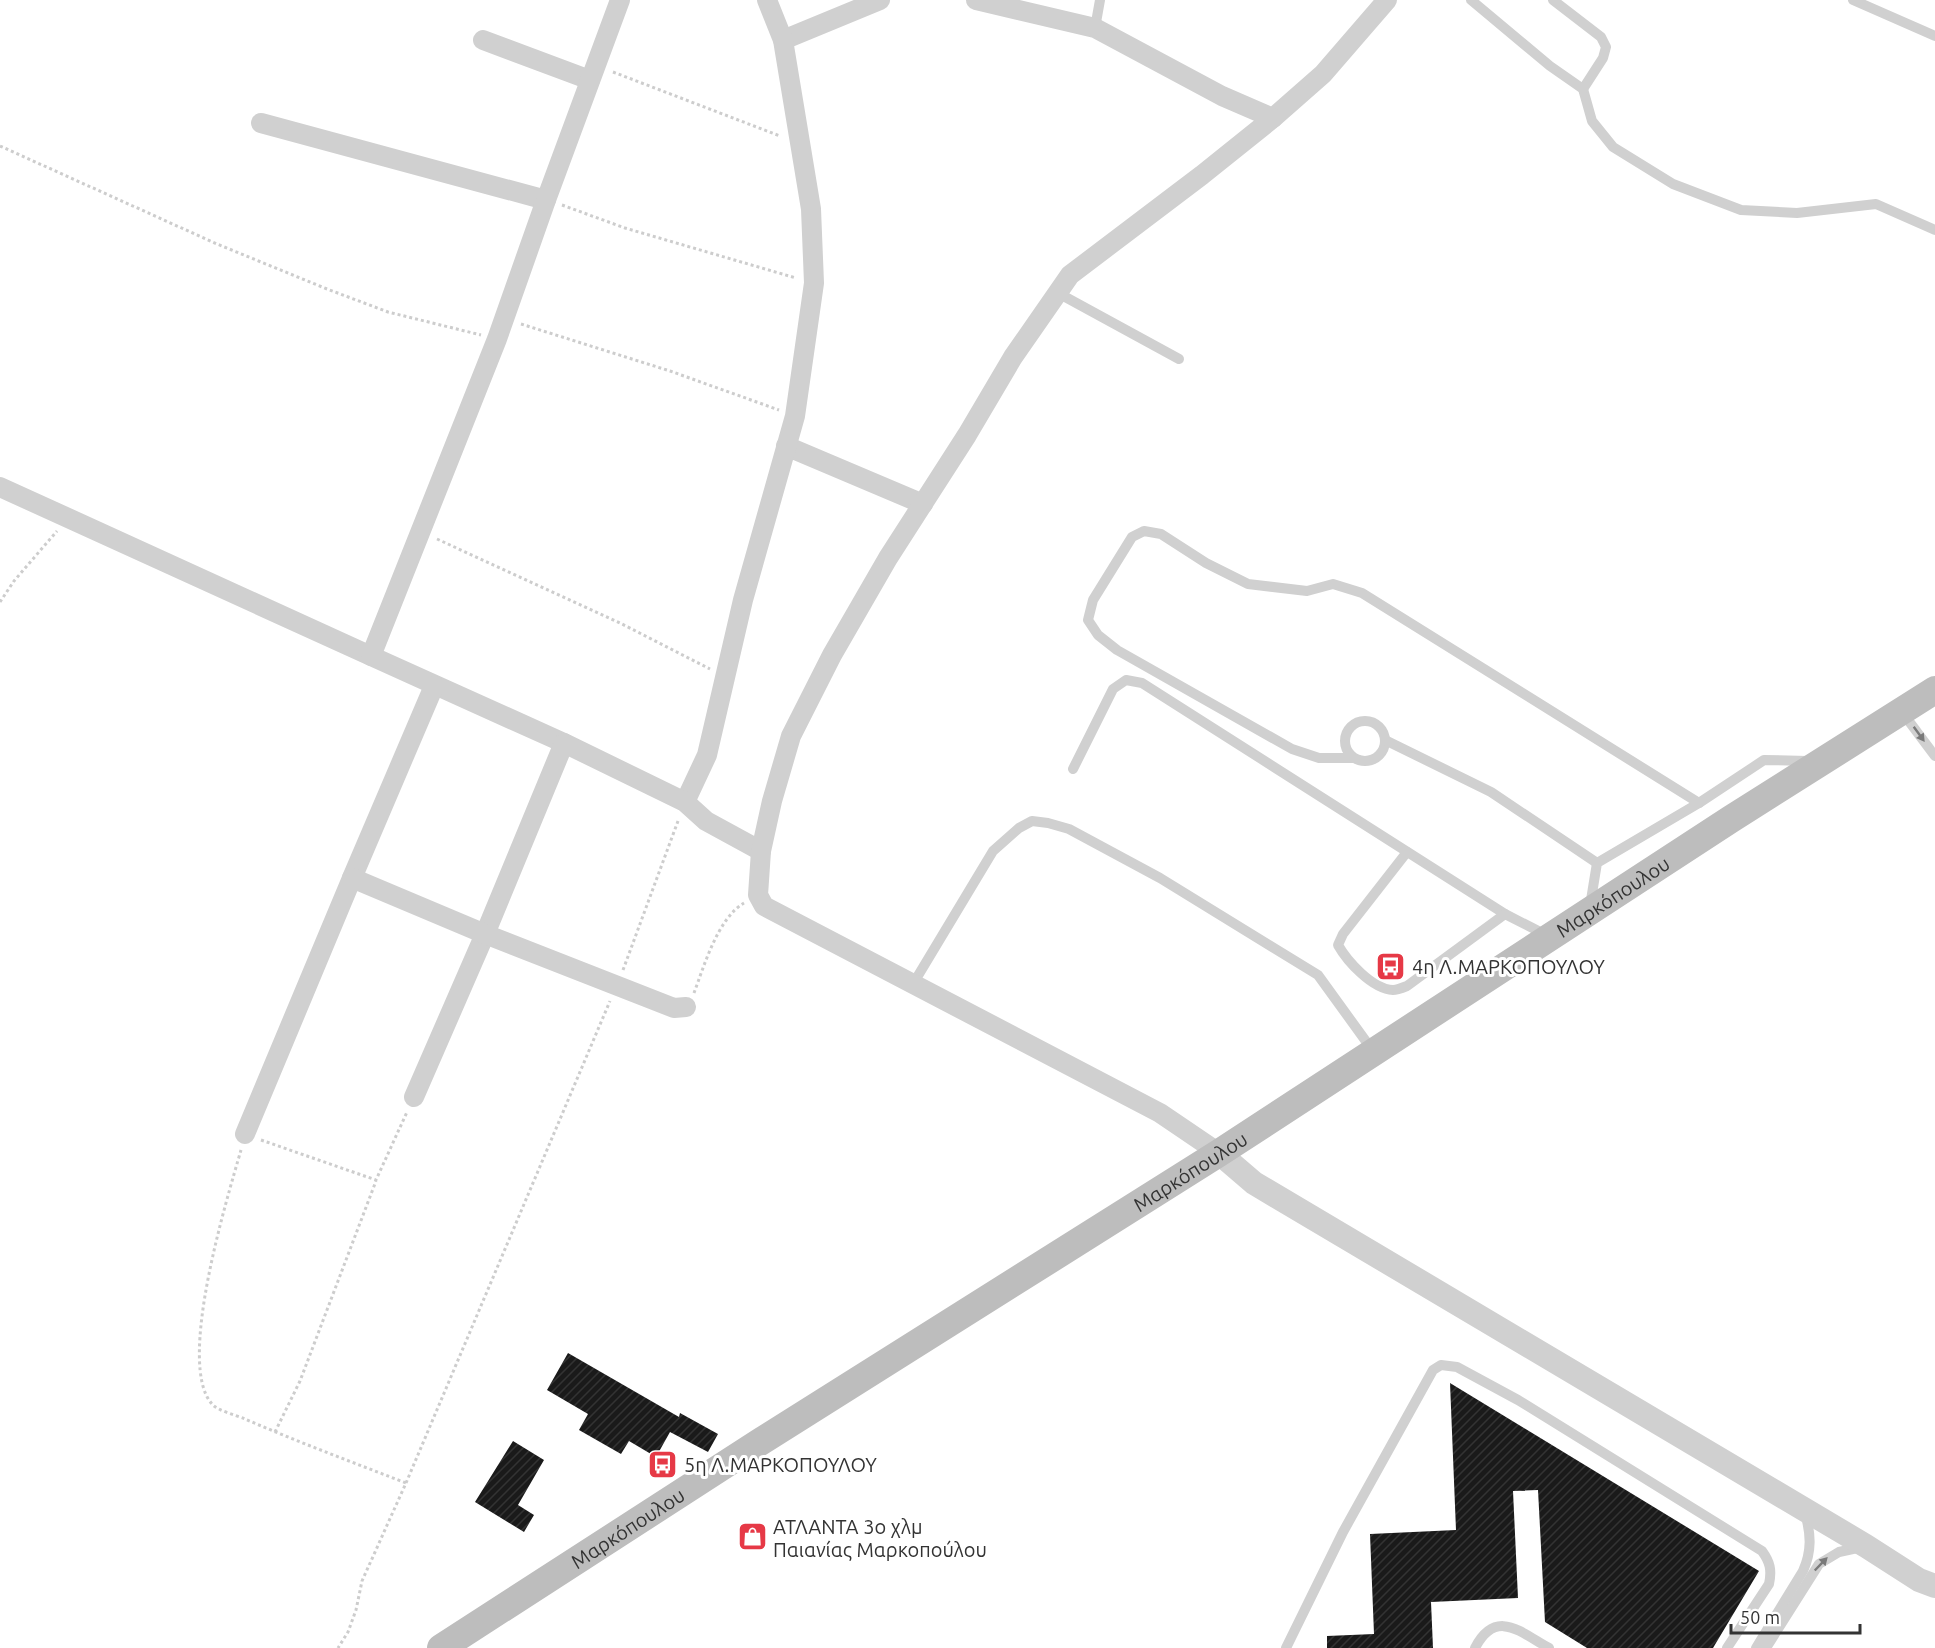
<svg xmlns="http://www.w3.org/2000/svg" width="1935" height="1648" font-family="Ubuntu,sans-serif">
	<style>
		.building { fill: url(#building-hatch) }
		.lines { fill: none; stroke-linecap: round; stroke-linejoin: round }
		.path { stroke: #cdcdcd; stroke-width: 3; stroke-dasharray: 3 3; stroke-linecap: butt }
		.service { stroke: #d0d0d0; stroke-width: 10 }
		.minor { stroke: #d0d0d0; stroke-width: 20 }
		.tertiary { stroke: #d0d0d0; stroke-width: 24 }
		.secondary { stroke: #bdbdbd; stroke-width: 28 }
		.oneway { fill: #7a7a7a }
		.labels { text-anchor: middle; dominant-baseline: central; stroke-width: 6; stroke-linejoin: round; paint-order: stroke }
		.street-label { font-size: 20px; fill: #333; stroke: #fff }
		.poi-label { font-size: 20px; fill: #333; stroke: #fff; text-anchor: start }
	</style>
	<defs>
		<pattern id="building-hatch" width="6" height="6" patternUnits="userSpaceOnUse" patternTransform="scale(1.5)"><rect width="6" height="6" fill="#1a1a1a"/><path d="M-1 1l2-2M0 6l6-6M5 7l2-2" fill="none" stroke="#333"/></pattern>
	</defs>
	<rect width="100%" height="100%" fill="#fff"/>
	<!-- building -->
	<g class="building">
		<path d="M568 1353 679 1417 680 1413 718 1434 708 1452 670 1432 656 1457 629 1441 621 1454 579 1430 588 1414 547 1390Z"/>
		<path d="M1450 1383 1759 1571 1713 1648H1587L1545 1622 1538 1490 1513 1491 1518 1598 1431 1602 1433 1648H1327V1636L1374 1634 1370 1534 1456 1530Z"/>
		<path d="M513 1441 544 1460 518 1505 534 1515 524 1532 475 1502Z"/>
	</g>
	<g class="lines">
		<!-- path -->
		<g class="path">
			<path d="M613 72 780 136"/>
			<path d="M0 146 217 244 327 289 388 312 481 335"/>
			<path d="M562 205 625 228 796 278"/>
			<path d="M521 324 670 371 779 410"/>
			<path d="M437 539 620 623 710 669"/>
			<path d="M0 602 14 581 57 531"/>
			<path d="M623 970 678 821"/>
			<path d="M694 993C704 966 718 918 744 903"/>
			<path d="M261 1140 376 1180 407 1112"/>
			<path d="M241 1150C227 1199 176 1364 212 1404 218 1411 236 1415 245 1419 298 1442 352 1462 406 1483L362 1581 356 1610 348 1632 338 1648"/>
			<path d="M275 1432 300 1381 376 1181"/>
			<path d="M406 1483 610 1001"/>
		</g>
		<!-- service -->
		<g class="service">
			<path d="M1471 0 1550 66 1583 89 1592 121 1613 147 1673 184 1741 210 1797 213 1876 204 1935 230"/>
			<path d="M1553 0 1601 37 1606 47 1603 58 1583 89"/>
			<path d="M1853 0 1935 36"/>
			<path d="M1095 28 1100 0"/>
			<path d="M1058 293 1179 359"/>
			<path d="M1902 712 1935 756"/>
			<circle cx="1365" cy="741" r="20"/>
			<path d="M1385 740 1491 792 1597 863"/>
			<path d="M1353 758H1319L1292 749 1117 650 1098 635 1088 620 1093 600 1132 537 1144 531 1161 534 1206 563 1248 584 1307 591 1333 584 1362 593 1699 803"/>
			<path d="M1073 769 1113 689 1126 680 1142 683 1505 914 1548 936"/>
			<path d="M1407 852 1343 934 1338 945C1347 961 1372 989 1393 990 1397 990 1402 988 1407 986L1505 914"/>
			<path d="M1590 906 1597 863 1699 803 1764 760 1808 761"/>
			<path d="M913 984 993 851 1019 828 1032 821 1048 823 1069 829 1160 878 1318 975 1373 1051"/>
			<path d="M1286 1648 1343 1532 1433 1370 1441 1365 1457 1367 1518 1400 1762 1551C1770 1562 1772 1570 1769 1584L1727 1648"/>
			<path d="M1475 1648C1496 1608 1520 1632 1549 1648"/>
			<path d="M1756 1648 1803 1571C1812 1551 1811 1534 1805 1513"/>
			<path d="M1766 1648 1819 1564 1839 1552 1862 1547"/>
		</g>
		<!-- minor -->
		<g class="minor">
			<path d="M976 0 1095 28 1222 96 1273 118 1323 74 1387 0"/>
			<path d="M483 40 590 80"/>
			<path d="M783 40 880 0"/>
			<path d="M261 123 546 200"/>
			<path d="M786 446 923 504"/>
			<path d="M0 487 371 656"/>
			<path d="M564 743 371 656 497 339 546 200 620 0"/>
			<path d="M685 802 707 755 743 600 795 416 814 283 811 209 783 40 767 0"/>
			<path d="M352 878 434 686"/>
			<path d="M414 1097 485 934 564 743 685 802 706 821 761 851"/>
			<path d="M245 1134 352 878 485 934 674 1008 686 1007"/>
			<path d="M1219 1153 1160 1113 764 906 758 895 761 851 772 801 791 736 832 655 888 558 967 435 1013 357 1070 275 1202 175 1273 118"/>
		</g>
		<!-- tertiary -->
		<path class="tertiary" d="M1219 1153 1254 1183 1866 1546 1919 1580 1935 1586"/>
		<!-- secondary -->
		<path class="secondary" id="s1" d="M441 1648 760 1442 1219 1153 1731 819 1935 690"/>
	</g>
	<!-- one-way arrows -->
	<defs><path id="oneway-solid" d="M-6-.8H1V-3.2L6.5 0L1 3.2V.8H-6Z" transform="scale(1.5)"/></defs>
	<g class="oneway">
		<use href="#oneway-solid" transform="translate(1919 734) rotate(54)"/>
		<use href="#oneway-solid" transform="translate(1821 1564) rotate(-46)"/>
	</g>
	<!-- icons -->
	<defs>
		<symbol id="bus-square" viewBox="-11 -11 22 22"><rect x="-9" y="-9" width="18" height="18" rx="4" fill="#e63946" stroke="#fff"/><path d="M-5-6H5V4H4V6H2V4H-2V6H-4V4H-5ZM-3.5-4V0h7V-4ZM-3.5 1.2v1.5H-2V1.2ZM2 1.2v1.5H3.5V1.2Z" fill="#fff"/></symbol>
		<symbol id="shop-square" viewBox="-11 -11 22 22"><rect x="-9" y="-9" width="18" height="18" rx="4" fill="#e63946" stroke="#fff"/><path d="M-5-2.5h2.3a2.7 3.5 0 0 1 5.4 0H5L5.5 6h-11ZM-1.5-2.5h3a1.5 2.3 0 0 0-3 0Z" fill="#fff"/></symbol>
	</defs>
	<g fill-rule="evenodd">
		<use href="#bus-square" x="1374" y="950" width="33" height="33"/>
		<use href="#bus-square" x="646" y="1448" width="33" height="33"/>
		<use href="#shop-square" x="736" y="1520" width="33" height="33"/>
	</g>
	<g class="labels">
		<!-- street labels -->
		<g class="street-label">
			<text stroke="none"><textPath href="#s1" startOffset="1392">Μαρκόπουλου</textPath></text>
			<text stroke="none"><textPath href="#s1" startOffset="888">Μαρκόπουλου</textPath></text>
			<text stroke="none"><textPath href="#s1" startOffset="222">Μαρκόπουλου</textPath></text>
		</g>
		<!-- poi labels -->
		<g class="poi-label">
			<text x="1412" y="966">4η Λ.ΜΑΡΚΟΠΟΥΛΟΥ</text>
			<text x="684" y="1464">5η Λ.ΜΑΡΚΟΠΟΥΛΟΥ</text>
			<text x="773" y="1526">ΑΤΛΑΝΤΑ 3ο χλμ<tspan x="773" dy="23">Παιανίας Μαρκοπούλου</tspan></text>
		</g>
	</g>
	<!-- scale -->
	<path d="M1731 1624v9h129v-9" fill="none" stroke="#333333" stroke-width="3"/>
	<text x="1740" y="1624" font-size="18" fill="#333333" stroke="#ffffff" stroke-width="4.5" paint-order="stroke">50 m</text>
</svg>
